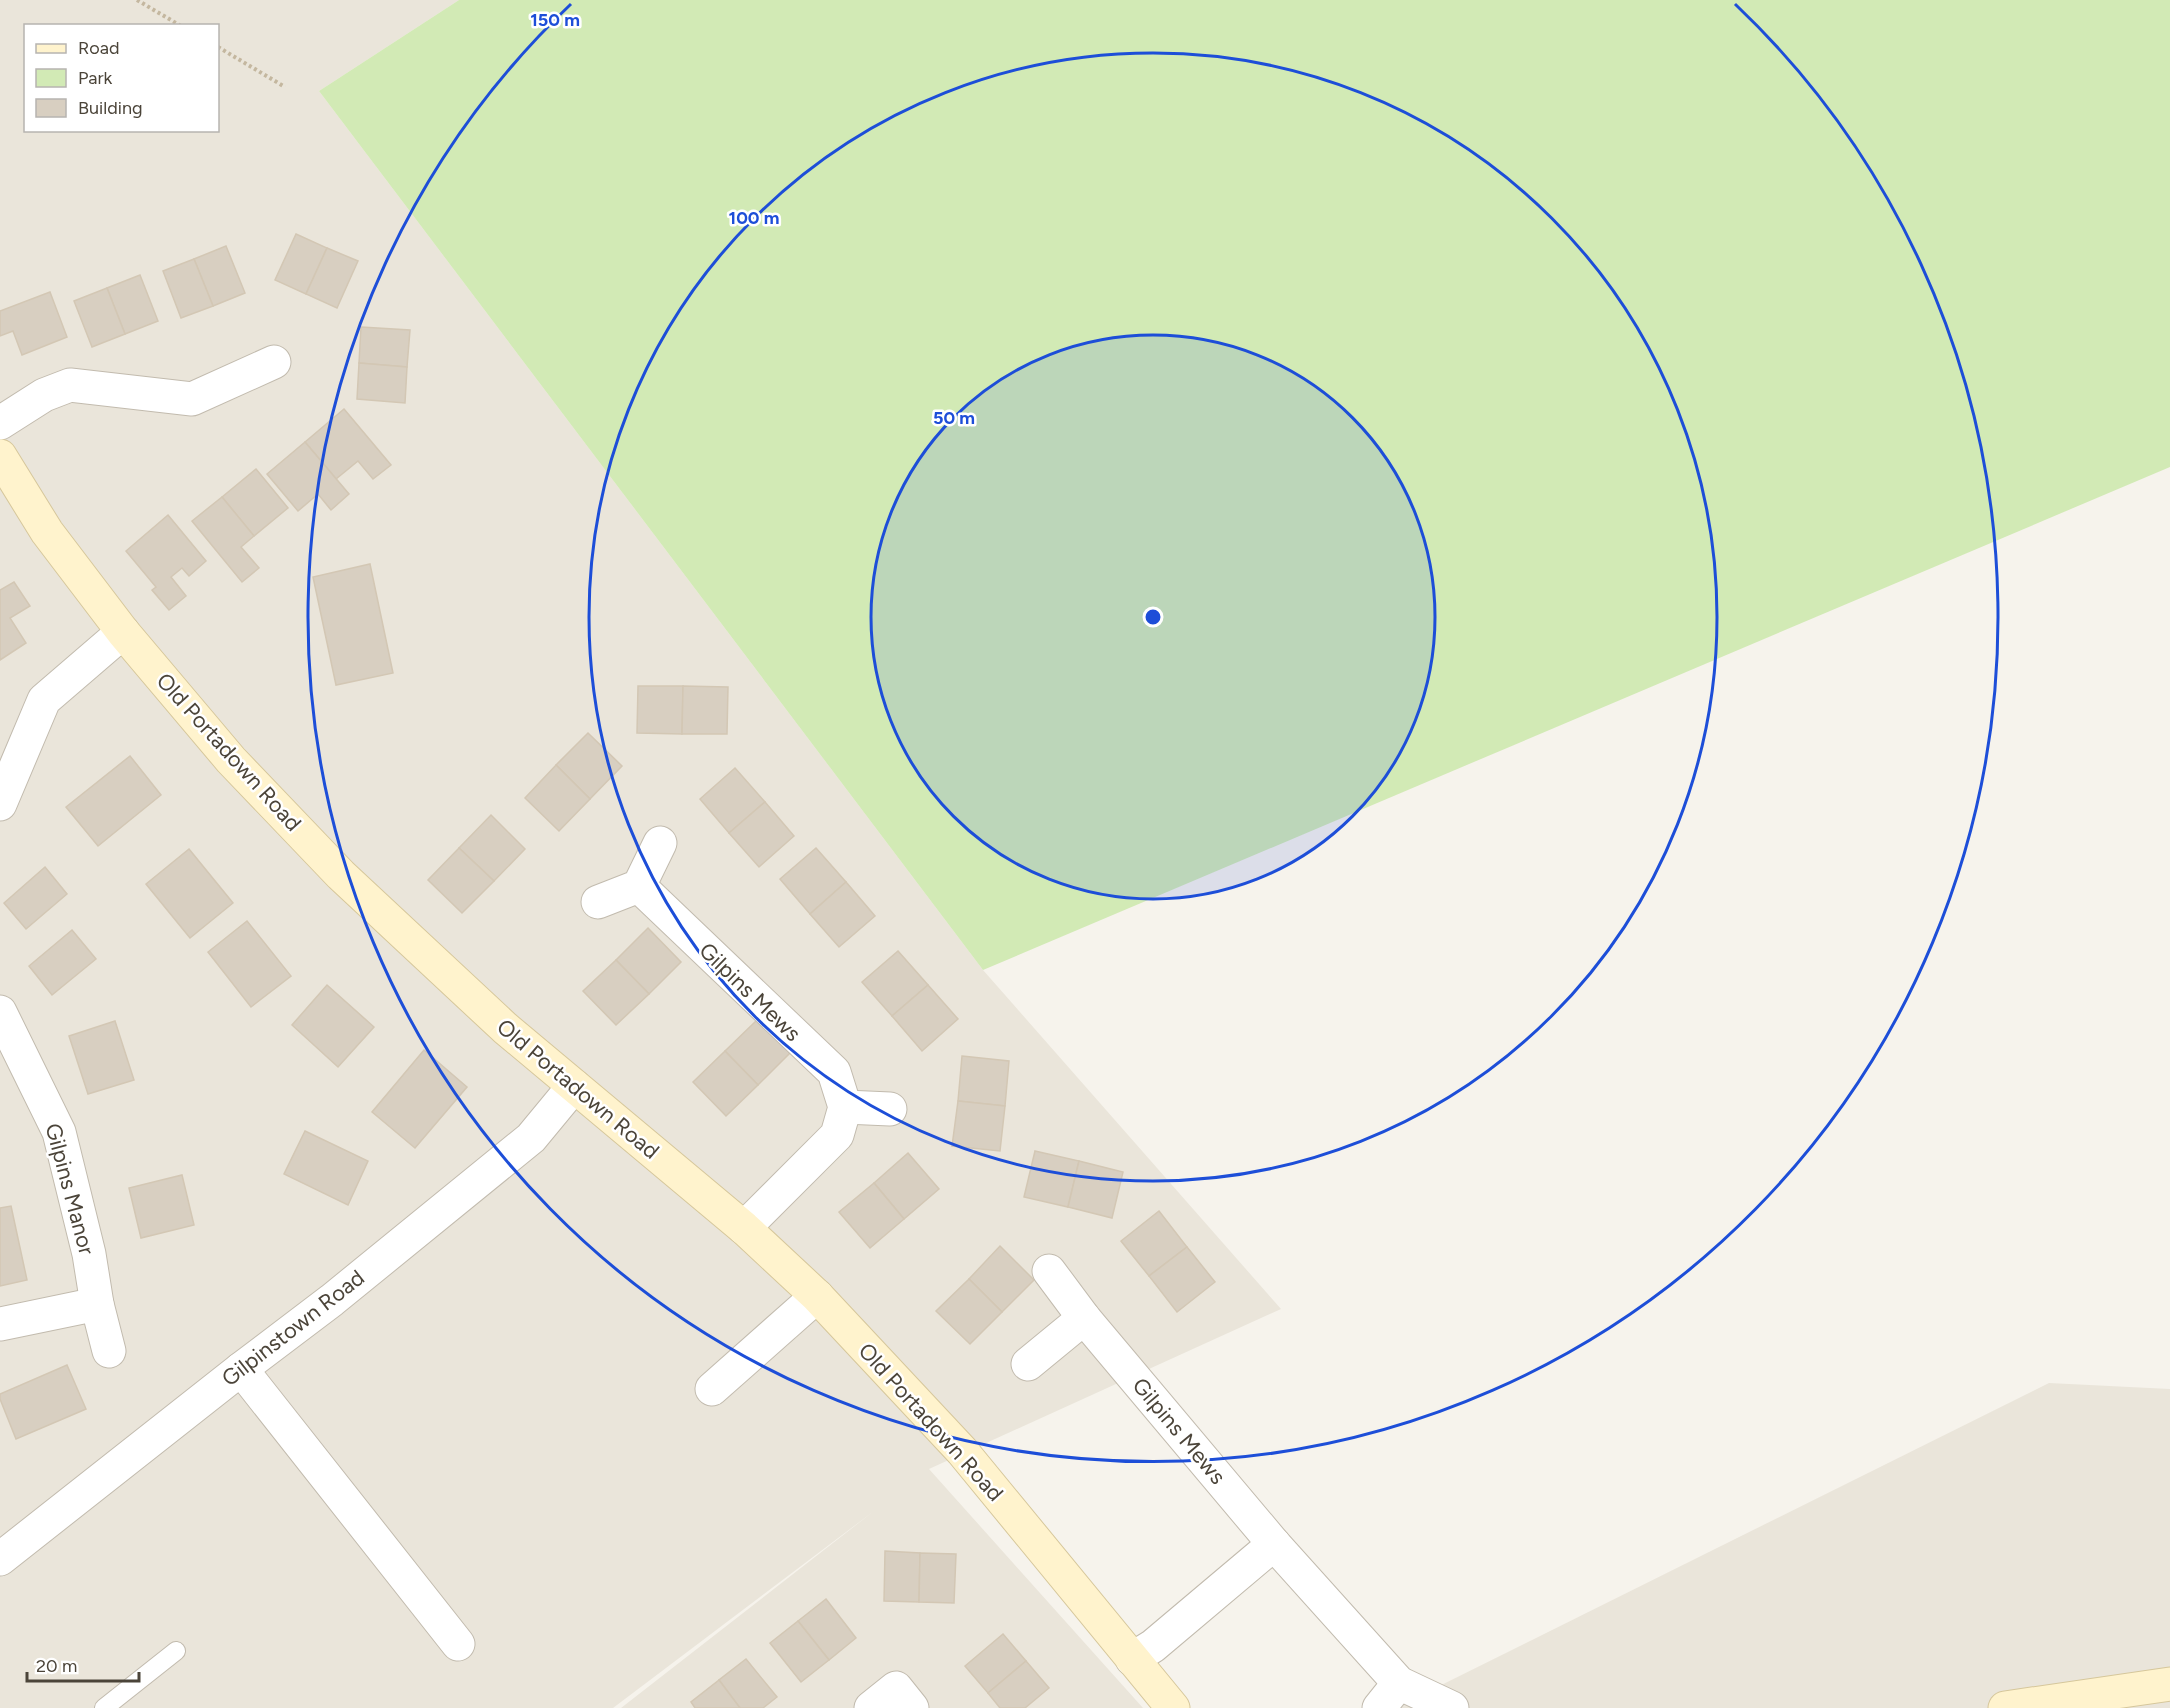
<svg xmlns="http://www.w3.org/2000/svg" width="2170" height="1708" font-family="Figtree,sans-serif">
	<style>
		.residential { fill: #eae5da; fill-rule: evenodd }
		.green { fill: #d2eab5 }
		.building { fill: #d8cfc1; stroke: #d3c7b4; stroke-width: 1.5 }
		.lines { fill: none; stroke-linecap: round; stroke-linejoin: round }
		.lane-casing { stroke: #c2bbae; stroke-width: 20 }
		.street-casing { stroke: #c2bbae; stroke-width: 35 }
		.secondary-casing { stroke: #d6c79b; stroke-width: 35 }
		.path { stroke: #c4b79f; stroke-width: 4; stroke-dasharray: 3 3; stroke-linecap: butt }
		.lane { stroke: #fff; stroke-width: 18 }
		.street { stroke: #fff; stroke-width: 33 }
		.secondary { stroke: #fff3cd; stroke-width: 33 }
		.ring { fill: none; stroke: #1d4ed8; stroke-width: 3 }
		.labels { text-anchor: middle; dominant-baseline: central; stroke-width: 5; stroke-linejoin: round; paint-order: stroke }
		.street-label { font-size: 22px; fill: #4b4439; stroke: #fff }
		.centre { fill: #1d4ed8; stroke: #fff; stroke-width: 3 }
		.ring-label { font-size: 18px; text-anchor: middle; font-weight: bold; fill: #1d4ed8; stroke: #fff; stroke-width: 5; stroke-linejoin: round; paint-order: stroke }
	</style>
	<rect width="100%" height="100%" fill="#f6f3ec"/>
	<!-- residential -->
	<g class="residential">
		<path d="M0 0H459L319 91 983 970 1281 1309 929 1469 1143 1708H621L874 1511 613 1708H0ZM26 26H218V130H26Z"/>
		<path d="M2049 1383 2170 1389V1708H1395Z"/>
	</g>
	<!-- green -->
	<path class="green" d="M459 0H2170V467L983 970 319 91Z"/>
	<!-- building -->
	<g class="building">
		<path d="M296 234 327 248 306 294 275 280Z"/>
		<path d="M226 246 245 293 213 306 194 259Z"/>
		<path d="M327 248 358 261 337 308 306 294Z"/>
		<path d="M194 259 213 306 181 318 163 271Z"/>
		<path d="M140 275 158 321 125 334 107 288Z"/>
		<path d="M107 288 125 334 92 347 74 301Z"/>
		<path d="M50 292 67 337 22 355 13 331 0 336V311Z"/>
		<path d="M361 327 410 330 407 367 359 363Z"/>
		<path d="M359 363 407 367 405 403 357 399Z"/>
		<path d="M344 409 391 465 373 479 358 461 336 479 305 442Z"/>
		<path d="M305 442 349 494 331 510 318 494 298 511 267 474Z"/>
		<path d="M256 469 288 508 254 536 222 497Z"/>
		<path d="M222 497 254 536 241 547 259 568 242 582 192 521Z"/>
		<path d="M168 515 206 561 189 576 182 568 171 577 186 596 169 610 152 590 156 587 126 551Z"/>
		<path d="M370 564 393 673 336 685 313 577Z"/>
		<path d="M14 582 30 606 10 618 26 643 0 660V590Z"/>
		<path d="M638 686H683L682 734 637 733Z"/>
		<path d="M683 686 728 687 727 734H682Z"/>
		<path d="M588 733 622 766 590 799 556 765Z"/>
		<path d="M130 756 161 795 98 846 66 807Z"/>
		<path d="M556 765 590 799 559 831 525 798Z"/>
		<path d="M735 768 765 802 729 833 700 799Z"/>
		<path d="M765 802 794 836 759 867 729 833Z"/>
		<path d="M491 815 525 849 494 881 459 848Z"/>
		<path d="M459 848 494 881 462 913 428 880Z"/>
		<path d="M816 848 846 882 810 914 780 879Z"/>
		<path d="M189 849 233 903 190 938 146 884Z"/>
		<path d="M45 867 67 894 26 929 4 903Z"/>
		<path d="M846 882 875 916 839 947 810 914Z"/>
		<path d="M247 921 291 976 251 1007 208 952Z"/>
		<path d="M648 928 681 962 649 994 616 960Z"/>
		<path d="M72 930 96 959 52 995 29 966Z"/>
		<path d="M898 951 928 985 892 1016 862 982Z"/>
		<path d="M616 960 649 994 616 1025 583 991Z"/>
		<path d="M327 985 374 1027 338 1067 292 1025Z"/>
		<path d="M928 985 958 1019 922 1051 892 1016Z"/>
		<path d="M758 1019 790 1053 758 1085 725 1051Z"/>
		<path d="M115 1021 134 1080 88 1094 69 1036Z"/>
		<path d="M424 1050 467 1087 415 1148 372 1112Z"/>
		<path d="M725 1051 758 1085 726 1116 693 1082Z"/>
		<path d="M962 1056 1009 1061 1005 1106 958 1101Z"/>
		<path d="M958 1101 1005 1106 1000 1151 952 1146Z"/>
		<path d="M305 1131 368 1161 348 1205 284 1174Z"/>
		<path d="M1035 1151 1079 1161 1068 1207 1024 1197Z"/>
		<path d="M908 1153 939 1189 904 1219 874 1183Z"/>
		<path d="M1079 1161 1123 1172 1112 1218 1068 1207Z"/>
		<path d="M182 1175 194 1225 141 1238 129 1188Z"/>
		<path d="M874 1183 904 1219 870 1248 839 1212Z"/>
		<path d="M11 1206 27 1280 0 1286V1208Z"/>
		<path d="M1159 1211 1187 1247 1149 1276 1121 1241Z"/>
		<path d="M1000 1246 1034 1280 1002 1312 969 1279Z"/>
		<path d="M1187 1247 1215 1282 1177 1312 1149 1276Z"/>
		<path d="M969 1279 1002 1312 970 1344 936 1311Z"/>
		<path d="M67 1365 86 1409 16 1439 0 1399V1394Z"/>
		<path d="M885 1551 920 1553 919 1602 884 1601Z"/>
		<path d="M920 1553 956 1554 954 1603 919 1602Z"/>
		<path d="M826 1599 856 1638 829 1660 798 1621Z"/>
		<path d="M798 1621 829 1660 801 1682 770 1643Z"/>
		<path d="M1003 1634 1026 1661 988 1693 965 1666Z"/>
		<path d="M746 1659 777 1697 763 1708H740L719 1680Z"/>
		<path d="M1026 1661 1049 1688 1025 1708H1000L988 1693Z"/>
		<path d="M719 1680 740 1708H695L691 1702Z"/>
	</g>
	<g class="lines">
		<defs>
			<path id="lane" d="M104 1708 176 1651"/>
			<g id="street">
				<path d="M0 423 44 395 70 385 192 399 274 362"/>
				<path d="M0 804 44 700 123 632"/>
				<path d="M639 886 834 1072 845 1107 837 1135 744 1228"/>
				<path d="M598 902 639 886 660 843"/>
				<path d="M0 1012 59 1132 89 1254 97 1304 109 1351"/>
				<path d="M845 1107 890 1109"/>
				<path d="M1049 1271 1084 1318 1274 1544 1399 1683 1452 1708"/>
				<path d="M0 1324 97 1304"/>
				<path d="M1028 1364 1084 1318"/>
				<path d="M241 1369 458 1644"/>
				<path d="M712 1389 817 1296"/>
				<path d="M0 1559 241 1369 332 1300 531 1138 574 1086"/>
				<path d="M1132 1659 1153 1646 1274 1544"/>
				<path d="M871 1708 896 1688 912 1708"/>
				<path d="M1379 1708 1399 1683"/>
			</g>
			<g id="secondary">
				<path d="M0 456 47 532 123 632 231 760 341 875 505 1028 744 1228 817 1296 962 1451 1173 1708"/>
				<path d="M2005 1708 2170 1684"/>
			</g>
		</defs>
		<!-- lane casing -->
		<use href="#lane" class="lane-casing"/>
		<!-- street casing -->
		<use href="#street" class="street-casing"/>
		<!-- secondary casing -->
		<use href="#secondary" class="secondary-casing"/>
		<!-- path -->
		<g class="path">
			<path d="M137 0 181 26"/>
			<path d="M218 47 285 87"/>
		</g>
		<!-- lane -->
		<use href="#lane" class="lane"/>
		<!-- street -->
		<use href="#street" class="street"/>
		<!-- secondary -->
		<use href="#secondary" class="secondary"/>
	</g>
	<!-- distance rings -->
	<circle cx="1153" cy="617" r="282" fill="#1d4ed8" fill-opacity=".12"/>
	<g class="ring">
		<circle cx="1153" cy="617" r="282"/>
		<circle cx="1153" cy="617" r="564"/>
		<path d="M1735 4A845 845 0 1 1 571 4"/>
	</g>
	<g class="labels">
		<!-- street labels -->
		<g class="street-label">
			<text transform="translate(229 752) rotate(48)">Old Portadown Road</text>
			<text transform="translate(750 992) rotate(44)">Gilpins Mews</text>
			<text transform="translate(578 1089) rotate(40)">Old Portadown Road</text>
			<text transform="translate(70 1189) rotate(75)">Gilpins Manor</text>
			<text transform="translate(293 1328) rotate(-38)">Gilpinstown Road</text>
			<text transform="translate(931 1422) rotate(48)">Old Portadown Road</text>
			<text transform="translate(1179 1431) rotate(50)">Gilpins Mews</text>
		</g>
	</g>
	<circle cx="1153" cy="617" r="9" class="centre"/>
	<g class="ring-label">
		<text x="555" y="26">150 m</text>
		<text x="754" y="224">100 m</text>
		<text x="954" y="424">50 m</text>
	</g>
	<!-- legend -->
	<rect x="24" y="24" width="195" height="108" fill="#ffffff" stroke="#b7b4b0" stroke-width="1.5"/>
	<rect x="36" y="44" width="30" height="9" fill="#fff3cd" stroke="#b7b4b0" stroke-width="1.5"/>
	<text x="78" y="54" font-size="18" fill="#4b4439">Road</text>
	<rect x="36" y="69" width="30" height="18" fill="#d2eab5" stroke="#b7b4b0" stroke-width="1.5"/>
	<text x="78" y="84" font-size="18" fill="#4b4439">Park</text>
	<rect x="36" y="99" width="30" height="18" fill="#d8cfc1" stroke="#b7b4b0" stroke-width="1.5"/>
	<text x="78" y="114" font-size="18" fill="#4b4439">Building</text>
	<!-- scale -->
	<path d="M27 1672v9h112v-9" fill="none" stroke="#4b4439" stroke-width="3"/>
	<text x="36" y="1672" font-size="18" fill="#4b4439" stroke="#ffffff" stroke-width="4.5" paint-order="stroke">20 m</text>
</svg>
